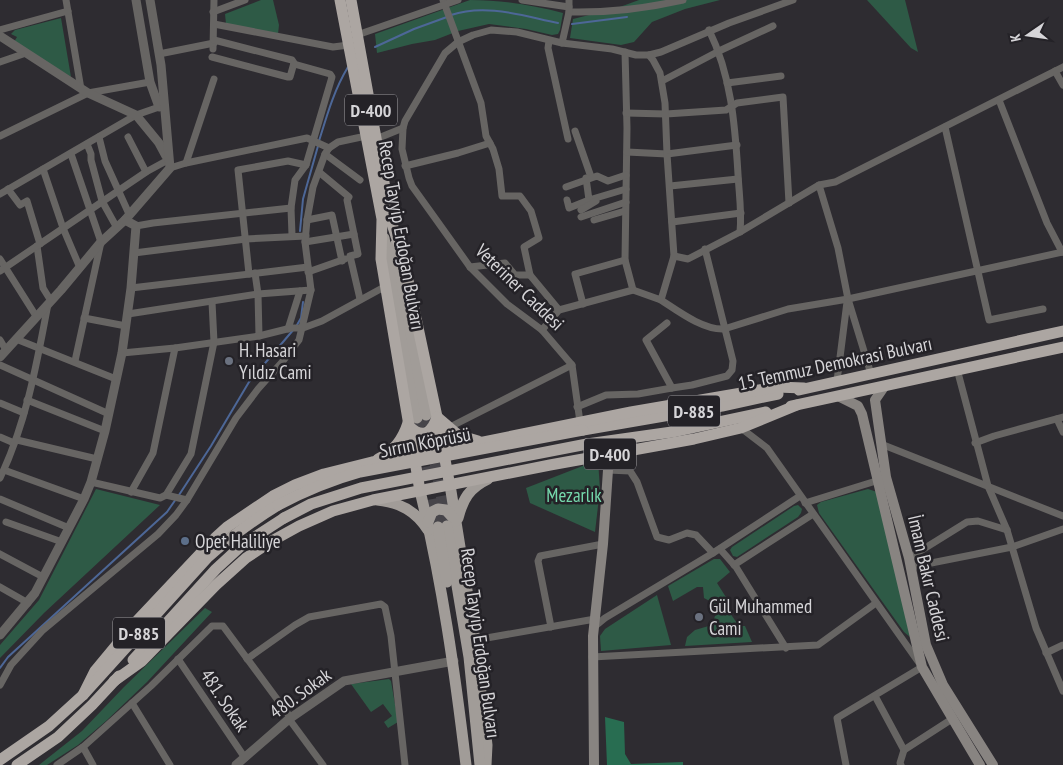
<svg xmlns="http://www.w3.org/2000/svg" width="1063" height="765" font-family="'PT Sans Narrow',sans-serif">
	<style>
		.green { fill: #2e5a46 }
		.forest { fill: #286d51 }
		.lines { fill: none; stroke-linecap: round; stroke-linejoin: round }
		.stream { stroke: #4d6797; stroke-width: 2 }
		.primary-tunnel { stroke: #47454a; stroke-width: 11; stroke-dasharray: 11 5.5; stroke-linecap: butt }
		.minor { stroke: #676563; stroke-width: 7 }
		.tertiary { stroke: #676563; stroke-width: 9 }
		.secondary { stroke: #888481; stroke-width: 10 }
		.primary { stroke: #a19c98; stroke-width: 11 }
		.trunk { stroke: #aca6a2; stroke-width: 11 }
		.trunk-bridge { stroke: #aca6a2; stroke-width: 11 }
		.worship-dot { fill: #6b7280; stroke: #242227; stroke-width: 2 }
		.service-dot { fill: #5c6f8a; stroke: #242227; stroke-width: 2 }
		.labels { text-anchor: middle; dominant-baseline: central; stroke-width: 5; stroke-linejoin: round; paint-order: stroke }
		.shield { fill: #242227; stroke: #a19fa3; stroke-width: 1 }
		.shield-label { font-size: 18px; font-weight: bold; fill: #d6d5d8 }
		.street-label { font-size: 19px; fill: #d6d5d8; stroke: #242227 }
		.poi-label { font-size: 19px; fill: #d6d5d8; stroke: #242227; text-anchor: start }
		.park-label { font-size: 19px; fill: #75d8ac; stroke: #242227 }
	</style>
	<rect width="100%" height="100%" fill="#2e2c31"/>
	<!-- green -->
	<g class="green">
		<path d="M261 0H273L279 25 278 34 226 24 225 14Z"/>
		<path d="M470 0C502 0 532 5 563 13L560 30 558 34 552 35 526 29 489 24 458 31 435 40 412 44 377 53 375 34Z"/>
		<path d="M639 0H720L685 9 652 22 634 42 621 45 570 38 573 19 617 8Z"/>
		<path d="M867 0H905L918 52 911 48Z"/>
		<path d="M61 18 71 77 14 42 17 37 11 34 15 30Z"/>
		<path d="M598 460 600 489 595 532 530 503 526 488Z"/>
		<path d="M96 489 160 505 44 613 0 658V645L39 600Z"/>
		<path d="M868 489 880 493 910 637 904 632 819 513 817 505 821 502Z"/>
		<path d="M798 505 802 509 801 513 798 517 737 557 733 556 730 550 732 547 794 506Z"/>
		<path d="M714 559H720L730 572 717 583 729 602 725 606 739 626H745L752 642 685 646 687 637 695 630 712 625 715 616 719 614 717 605 704 598 703 587H697L673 601 668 586Z"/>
		<path d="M657 595 671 645 601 651 600 636 605 629Z"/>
		<path d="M205 608 212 612 147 682 106 721 78 745 47 765H39L82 731 124 687Z"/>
		<path d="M389 679 391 681 398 722 388 728 384 722 392 716 383 704 371 712 351 684Z"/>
	</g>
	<!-- forest -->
	<path class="forest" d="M605 717 624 722 625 754 631 764 683 762V765H607Z"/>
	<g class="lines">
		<!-- stream -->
		<g class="stream">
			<path d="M451 15C486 3 523 16 558 23"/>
			<path d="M572 24 627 17"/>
			<path d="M375 47 414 29 447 17"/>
			<path d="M319 141C327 115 334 90 348 67"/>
			<path d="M300 231 303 199 318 146"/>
			<path d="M297 325 301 318 303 302"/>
			<path d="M179 495 211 446 249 382 294 329"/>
			<path d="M0 668 8 657 167 512 176 499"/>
		</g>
		<!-- primary-tunnel -->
		<g class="primary-tunnel">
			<path d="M426 415 447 526"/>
			<path d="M417 418 438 527"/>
		</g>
		<!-- minor -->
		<g class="minor">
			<path d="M66 0 81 89"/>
			<path d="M443 0 481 103 486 136 493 149 499 169 502 196H520L531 211 539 238 524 247 530 275 559 310"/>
			<path d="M522 0 569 7"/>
			<path d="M213 12 245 0"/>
			<path d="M569 12C610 13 643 9 683 0"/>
			<path d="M214 24 333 47 349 45"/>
			<path d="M0 30 68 11"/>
			<path d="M709 30C731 75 735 124 738 174 739 194 742 211 740 232"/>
			<path d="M357 35 458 0"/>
			<path d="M549 41 548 48 568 139"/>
			<path d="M562 43 569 12V0"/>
			<path d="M213 49 214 0"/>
			<path d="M625 52 627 128 625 260 633 290"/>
			<path d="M159 54 214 43"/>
			<path d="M212 57 288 77H290L294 63 292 60 214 40"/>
			<path d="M0 62 26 53"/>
			<path d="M1055 71 1063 85"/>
			<path d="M662 81 719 51 773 26"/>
			<path d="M727 83 781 76"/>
			<path d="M999 100 1047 223 1062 252"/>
			<path d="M626 113 666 114 726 110 737 103 783 97 789 203"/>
			<path d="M945 127 989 320 1043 309"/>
			<path d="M403 128 402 149 409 178 412 186 435 218 470 267 507 304 542 330 572 365 580 422"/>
			<path d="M575 131 591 177"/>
			<path d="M0 136 88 93 150 82"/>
			<path d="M99 137 105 161 129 214"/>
			<path d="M128 137 146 172"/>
			<path d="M376 139 403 128 405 121 445 53 458 42 473 35 491 30 517 32 562 43 612 49 636 55H649L661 52 729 23 793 0"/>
			<path d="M87 144 91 154V160L102 201 117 228"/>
			<path d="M627 152 667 154 737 145"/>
			<path d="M71 154 101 242 75 361"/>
			<path d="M325 154 360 180"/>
			<path d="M186 163 214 79"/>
			<path d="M405 166 458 153 490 143"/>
			<path d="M170 168 186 163 307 138 329 148"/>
			<path d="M43 169 63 228 80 268"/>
			<path d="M319 172 349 197 347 200 358 254 350 256 360 299"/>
			<path d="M586 178 589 200 626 189"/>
			<path d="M819 185 838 248 848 299 871 374"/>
			<path d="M670 186 738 179"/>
			<path d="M566 187 597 176 608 181 626 175"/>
			<path d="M8 189 20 205 27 201 40 244"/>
			<path d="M0 194 136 115 162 106"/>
			<path d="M567 200 569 208 589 200"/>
			<path d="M581 210 596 201"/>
			<path d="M581 217 626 202"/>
			<path d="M307 220 332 215 342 261"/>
			<path d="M594 220 625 211"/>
			<path d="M672 222 741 213"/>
			<path d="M136 226 153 223 291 208"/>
			<path d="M292 235 291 208 295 180 306 165 332 77 330 74 294 64"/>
			<path d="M305 242 354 234"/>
			<path d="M37 246 43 288 51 301"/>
			<path d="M134 253 246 239 306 236"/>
			<path d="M674 256 688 259 740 232 819 185 835 182 1063 67"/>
			<path d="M0 259 36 316"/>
			<path d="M470 267 505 263 515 275H530"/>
			<path d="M0 271 146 172 168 160"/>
			<path d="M308 272 345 259"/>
			<path d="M255 273 258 294 259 336"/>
			<path d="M249 274 238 170 288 161 306 165"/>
			<path d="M131 288 308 267"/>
			<path d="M661 300C678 311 703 330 724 329L788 309 848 299 1063 252"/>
			<path d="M583 304 575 274 625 260"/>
			<path d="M128 314 258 294 311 290"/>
			<path d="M84 318 126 326"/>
			<path d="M667 323 646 340 672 388"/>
			<path d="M288 329 300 291"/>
			<path d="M542 330 559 310 633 290 661 300 674 256 667 154 665 103 660 73 653 60 649 55"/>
			<path d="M16 339 116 379"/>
			<path d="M0 340 6 350"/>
			<path d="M122 353 175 348 259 336 291 328H303L322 321 386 286"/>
			<path d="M0 365 109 414"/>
			<path d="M957 369 988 486 1007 530 1036 628 1063 691"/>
			<path d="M837 381 847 302"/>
			<path d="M27 400 105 431"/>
			<path d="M0 403 24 413"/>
			<path d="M577 407 606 395 638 394 672 388 692 385 727 376 732 370 733 361 705 249"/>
			<path d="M1057 419 1063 432"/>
			<path d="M448 428 572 365"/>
			<path d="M741 428 767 448 922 667 837 718 846 765"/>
			<path d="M0 437 14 443"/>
			<path d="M17 440 97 459"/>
			<path d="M975 443 994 436 1063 417"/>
			<path d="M881 444 1063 516"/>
			<path d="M4 470 84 499"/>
			<path d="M608 470 630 471 637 482 657 537 669 540 687 533 696 535 713 553"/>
			<path d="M0 478C26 424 37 363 48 304"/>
			<path d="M91 482 160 498 166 495 191 454 214 342 212 302"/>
			<path d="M131 492 153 453 175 348"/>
			<path d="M166 495 187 500"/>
			<path d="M0 499 69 528"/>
			<path d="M805 503 876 481"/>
			<path d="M6 522 62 542"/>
			<path d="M720 549 736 567 786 648"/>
			<path d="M0 554 43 577"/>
			<path d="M909 558 967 522 978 521 1007 530"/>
			<path d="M734 565 813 514"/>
			<path d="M911 567 1012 547 1063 529"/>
			<path d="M0 587 28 603"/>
			<path d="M551 627 538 561 540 556 603 544"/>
			<path d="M594 627 605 618 713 553 800 496"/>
			<path d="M475 640 595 619"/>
			<path d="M1046 653 1063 645"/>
			<path d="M592 657 818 645 876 603"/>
			<path d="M178 659 245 758"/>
			<path d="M247 659 295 625 309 617 381 604 385 607 391 636 405 765"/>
			<path d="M0 685 11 665 43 630 158 534 176 515 187 500 236 418 258 389 283 361 299 340 311 290 305 242 307 220 313 187 325 154 329 148 338 142 366 136"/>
			<path d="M875 696 904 750 900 763 901 765"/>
			<path d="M132 703 170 765"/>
			<path d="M289 719 323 765"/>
			<path d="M83 747 93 765"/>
			<path d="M904 750 952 719"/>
			<path d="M57 765 83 747 151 686 212 626H223L291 718"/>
		</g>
		<!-- tertiary -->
		<g class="tertiary">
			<path d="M136 0 150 82 159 107"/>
			<path d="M0 36 88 93 136 115 159 143 166 156"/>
			<path d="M0 357 61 290 101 242 125 220 170 168 161 65 150 0"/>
			<path d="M0 635 35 593 84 499 91 482 105 431 122 353 131 288 136 226 125 220"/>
			<path d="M236 765 289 719 344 681 454 661"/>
		</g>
		<!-- secondary -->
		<g class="secondary">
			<path d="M884 387 875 400 886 477 909 558 926 645 943 685 993 765"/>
			<path d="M838 396 858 406 862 414 922 667 980 765"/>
			<path d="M594 765 593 636 603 544 608 470 605 455"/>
		</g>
		<!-- primary -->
		<g class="primary">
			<path d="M384 238 417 418"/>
			<path d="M395 245 426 415"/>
			<path d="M450 485 475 640 487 745 486 765"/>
			<path d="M420 491C442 581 455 673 466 765"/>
			<path d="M377 500C400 502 416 511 428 530"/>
			<path d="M458 518C463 499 469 488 488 479"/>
			<path d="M428 522 432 512 438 509 446 510 456 521"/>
			<path d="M447 526 469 657 480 765"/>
			<path d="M438 527 447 582"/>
		</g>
		<!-- trunk -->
		<g class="trunk">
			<path d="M340 0 382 219 381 259 420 491"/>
			<path d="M351 0 391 221 403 257 437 417 449 481"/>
			<path d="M799 390 1063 331"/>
			<path d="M791 406 1063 347"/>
			<path d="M437 417 458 435 478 441"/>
			<path d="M410 427C423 439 432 433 437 417"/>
			<path d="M583 430 722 406 778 394"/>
			<path d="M587 444 672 432 766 412"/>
			<path d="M378 459C394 452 403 439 408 423"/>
			<path d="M133 660 216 569 241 546 284 518"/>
			<path d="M114 681 142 661 216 585 246 558 270 542 299 526 333 511 373 500 550 465 694 439 741 428 797 405"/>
			<path d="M83 695 95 671 134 624 216 537 227 527 273 496 295 485 324 474 372 462 414 456 631 412 776 387 804 388"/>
			<path d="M0 760 49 726 83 695 207 558C229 538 252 521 278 505"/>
			<path d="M17 765 58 737 92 705 119 676"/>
		</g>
		<!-- trunk-bridge -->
		<g class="trunk-bridge">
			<path d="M278 505C305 491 331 480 360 472L583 430"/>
			<path d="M284 518 311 504 361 488 587 444"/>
		</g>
	</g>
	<!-- markers -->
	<g class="worship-dot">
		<circle cx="229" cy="361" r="5"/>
		<circle cx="699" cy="617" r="5"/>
	</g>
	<circle class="service-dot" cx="185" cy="541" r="5"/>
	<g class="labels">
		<!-- shield labels -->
		<g class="shield">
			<rect x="345" y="94.5" width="52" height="31" rx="4"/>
			<rect x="668" y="395.5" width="52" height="31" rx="4"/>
			<rect x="584" y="438.5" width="52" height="31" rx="4"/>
			<rect x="113" y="617.5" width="52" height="31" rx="4"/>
		</g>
		<g class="shield-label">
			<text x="371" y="110">D-400</text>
			<text x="694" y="411">D-885</text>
			<text x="610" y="454">D-400</text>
			<text x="139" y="633">D-885</text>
		</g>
		<!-- street labels -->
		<g class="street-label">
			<text transform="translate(402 235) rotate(80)">Recep Tayyip Erdoğan Bulvarı</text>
			<text transform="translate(520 287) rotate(44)">Veteriner Caddesi</text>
			<text transform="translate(835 363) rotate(-12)">15 Temmuz Demokrasi Bulvarı</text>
			<text transform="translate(425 442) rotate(-11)">Sırrın Köprüsü</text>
			<text transform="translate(929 578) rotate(77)">İmam Bakır Caddesi</text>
			<text transform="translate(481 643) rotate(82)">Recep Tayyip Erdoğan Bulvarı</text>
			<text transform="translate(300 693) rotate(-36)">480. Sokak</text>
			<text transform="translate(225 700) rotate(56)">481. Sokak</text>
		</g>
		<!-- poi labels -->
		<g class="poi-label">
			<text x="239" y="350">H. Hasari<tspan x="239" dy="22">Yıldız Cami</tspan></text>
			<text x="195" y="541">Opet Haliliye</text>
			<text x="709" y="606">Gül Muhammed<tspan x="709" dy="22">Cami</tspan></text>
		</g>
		<!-- park labels -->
		<g class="park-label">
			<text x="574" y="495">Mezarlık</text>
		</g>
	</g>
	<!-- north arrow -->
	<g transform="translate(1028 35) rotate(257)" stroke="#242227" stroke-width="4" paint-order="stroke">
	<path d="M0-4L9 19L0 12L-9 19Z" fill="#d6d5d8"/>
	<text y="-8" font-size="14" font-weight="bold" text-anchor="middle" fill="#d6d5d8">K</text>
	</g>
</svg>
